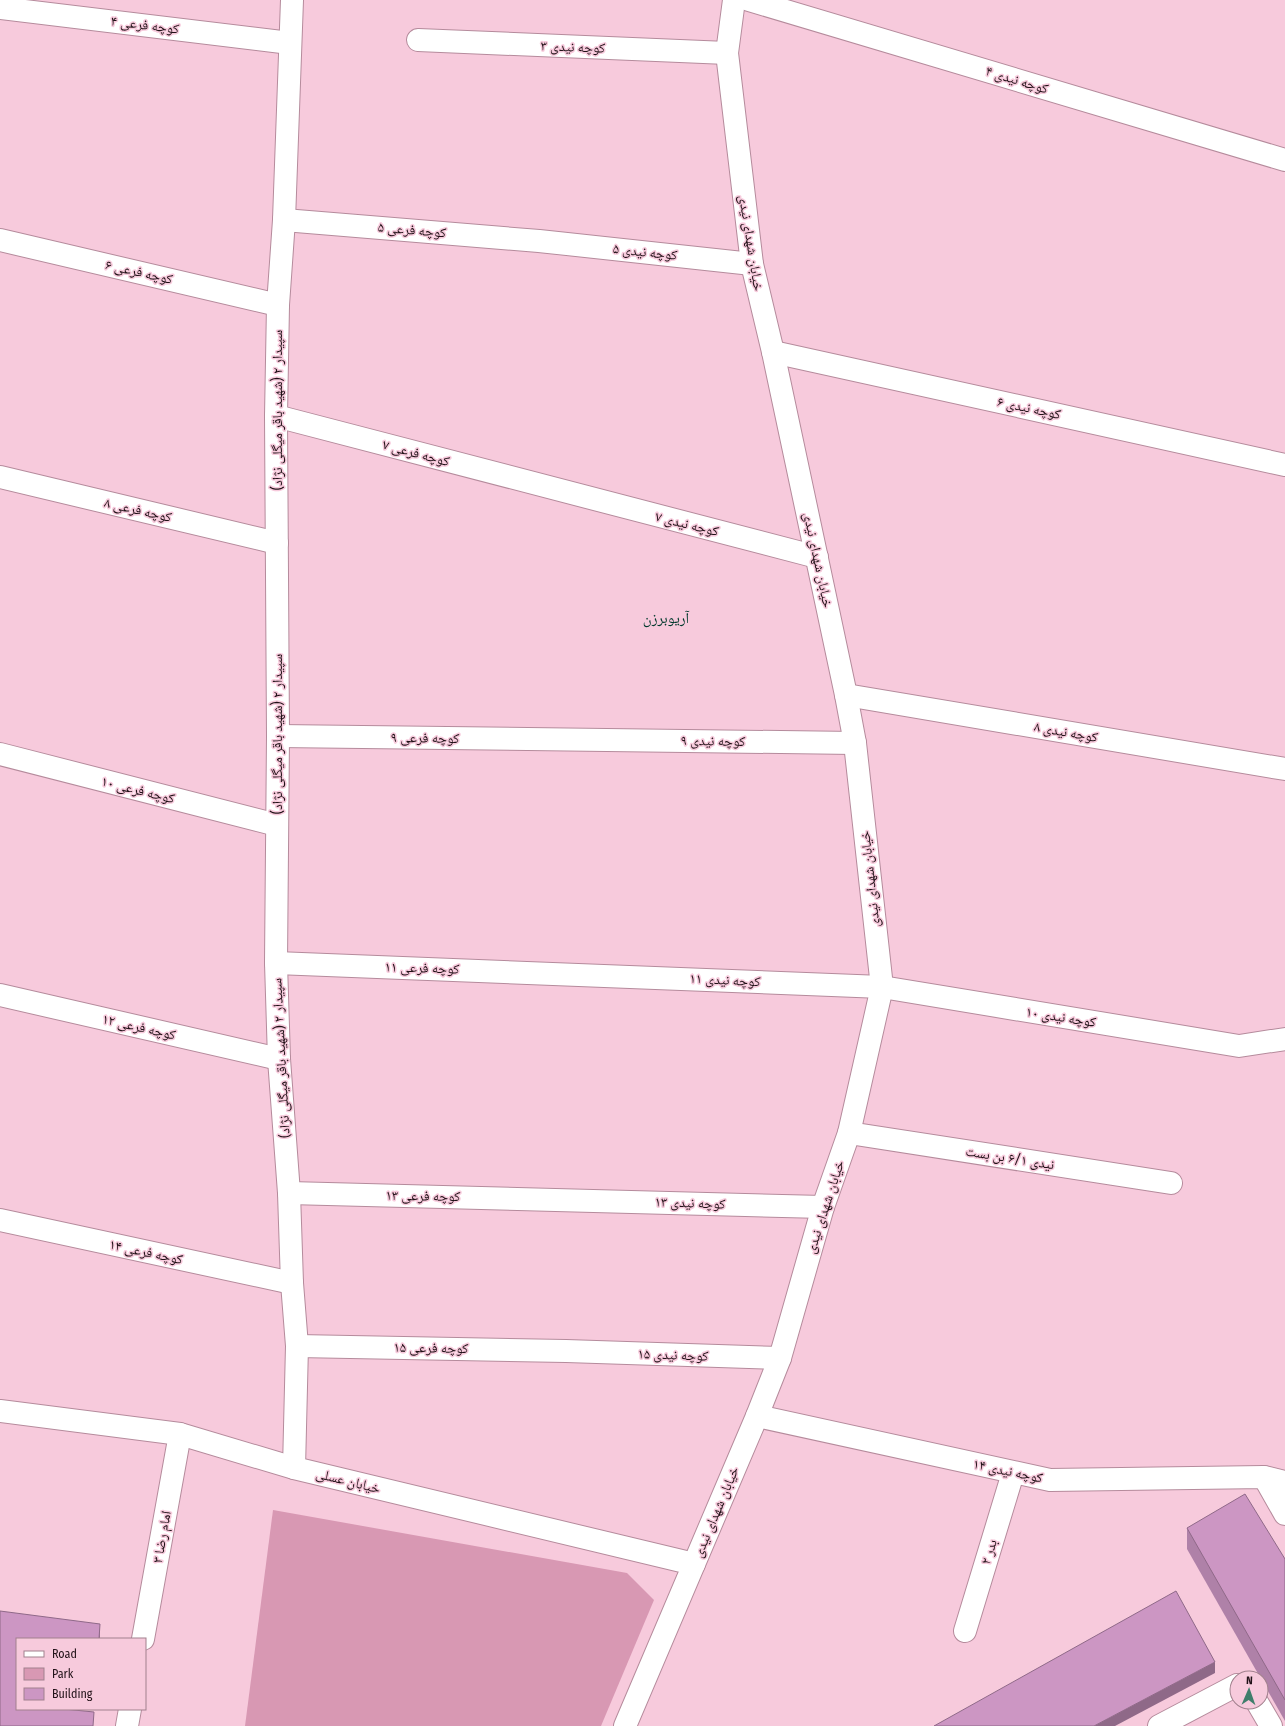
<svg xmlns="http://www.w3.org/2000/svg" width="1285" height="1726" font-family="'Fira Sans Condensed','Noto Naskh Arabic',sans-serif">
	<style>
		.green { fill: #d898b3 }
		.lines { fill: none; stroke-linecap: round; stroke-linejoin: round }
		.minor-casing { stroke: #b58b9c; stroke-width: 24 }
		.minor { stroke: #fff; stroke-width: 22 }
		.wall { fill: #af81a8 }
		.shaded-wall { fill: #8f6988 }
		.building { fill: #cc96c3; stroke: #8f6988 }
		.labels { text-anchor: middle; dominant-baseline: central; stroke-width: 3; stroke-linejoin: round; paint-order: stroke }
		.street-label { font-size: 14px; fill: #201117; stroke: #f7cadc }
		.neighbourhood-label { font-size: 15px; fill: #00392c; stroke: #f7cadc }
	</style>
	<rect width="100%" height="100%" fill="#f7cadc"/>
	<!-- green -->
	<path class="green" d="M273 1510 627 1573 654 1600 601 1726H245Z"/>
	<g class="lines">
		<defs>
			<g id="minor">
				<path d="M292 0 284 220 278 305 276 416 278 736 276 963 279 1059 289 1193 292 1283 297 1346 294 1468"/>
				<path d="M749 0 1285 160"/>
				<path d="M0 8 290 43"/>
				<path d="M418 40 727 53"/>
				<path d="M284 220 539 241 752 264"/>
				<path d="M0 240 278 305"/>
				<path d="M773 352 1285 465"/>
				<path d="M276 416 817 557"/>
				<path d="M0 477 277 543"/>
				<path d="M846 695 1285 769"/>
				<path d="M278 736 855 743"/>
				<path d="M0 754 277 825"/>
				<path d="M276 963 882 987 1239 1046 1285 1039"/>
				<path d="M0 995 279 1059"/>
				<path d="M849 1133 1171 1183"/>
				<path d="M289 1193 823 1207"/>
				<path d="M0 1220 292 1283"/>
				<path d="M297 1346 566 1351 780 1358"/>
				<path d="M0 1411 180 1434 294 1468 694 1564"/>
				<path d="M757 1416 1050 1480 1264 1477 1285 1482"/>
				<path d="M1264 1477 1285 1514"/>
				<path d="M965 1631 1013 1473"/>
				<path d="M143 1639 180 1434"/>
				<path d="M1257 1702 1271 1726"/>
				<path d="M127 1726 130 1709"/>
				<path d="M625 1726 757 1416 780 1358 823 1207 849 1133 882 987 855 743 846 695 773 352 752 264 727 53 734 0"/>
				<path d="M1159 1726 1237 1685"/>
			</g>
		</defs>
		<!-- minor casing -->
		<use href="#minor" class="minor-casing"/>
		<!-- minor -->
		<use href="#minor" class="minor"/>
	</g>
	<!-- wall -->
	<path class="wall" d="M1187 1528 1285 1559V1721L1187 1549Z"/>
	<!-- shaded-wall -->
	<g class="shaded-wall">
		<path d="M100 1624V1639H99Z"/>
		<path d="M1215 1662V1673L1115 1726H1094Z"/>
	</g>
	<!-- building -->
	<g class="building">
		<path d="M1245 1494 1285 1559V1700L1187 1528Z"/>
		<path d="M1176 1591 1215 1662 1094 1726H934Z"/>
		<path d="M0 1611 100 1624 99 1639H17V1709H64L94 1712 93 1726H0Z"/>
	</g>
	<g class="labels">
		<!-- street labels -->
		<g class="street-label">
			<text transform="translate(145 25) rotate(7)">کوچه فرعی ۴</text>
			<text transform="translate(573 47) rotate(2)">کوچه نیدی ۳</text>
			<text transform="translate(1017 80) rotate(17)">کوچه نیدی ۴</text>
			<text transform="translate(412 230) rotate(5)">کوچه فرعی ۵</text>
			<text transform="translate(751 243) rotate(81)">خیابان شهدای نیدی</text>
			<text transform="translate(645 252) rotate(6)">کوچه نیدی ۵</text>
			<text transform="translate(139 272) rotate(13)">کوچه فرعی ۶</text>
			<text transform="translate(1029 408) rotate(12)">کوچه نیدی ۶</text>
			<text transform="translate(277 410) rotate(-90)">سپیدار ۲ (شهید باقر میگلی نژاد)</text>
			<text transform="translate(416 453) rotate(15)">کوچه فرعی ۷</text>
			<text transform="translate(138 510) rotate(13)">کوچه فرعی ۸</text>
			<text transform="translate(687 524) rotate(14)">کوچه نیدی ۷</text>
			<text transform="translate(818 560) rotate(78)">خیابان شهدای نیدی</text>
			<text transform="translate(1066 732) rotate(10)">کوچه نیدی ۸</text>
			<text transform="translate(277 734) rotate(-90)">سپیدار ۲ (شهید باقر میگلی نژاد)</text>
			<text transform="translate(425 738) rotate(1)">کوچه فرعی ۹</text>
			<text transform="translate(713 741) rotate(1)">کوچه نیدی ۹</text>
			<text transform="translate(138 790) rotate(14)">کوچه فرعی ۱۰</text>
			<text transform="translate(870 879) rotate(-96)">خیابان شهدای نیدی</text>
			<text transform="translate(422 968) rotate(2)">کوچه فرعی ۱۱</text>
			<text transform="translate(725 980) rotate(3)">کوچه نیدی ۱۱</text>
			<text transform="translate(1061 1017) rotate(9)">کوچه نیدی ۱۰</text>
			<text transform="translate(139 1027) rotate(13)">کوچه فرعی ۱۲</text>
			<text transform="translate(281 1058) rotate(-93)">سپیدار ۲ (شهید باقر میگلی نژاد)</text>
			<text transform="translate(1010 1158) rotate(9)">نیدی ۶/۱ بن بست</text>
			<text transform="translate(423 1196) rotate(1)">کوچه فرعی ۱۳</text>
			<text transform="translate(690 1203) rotate(2)">کوچه نیدی ۱۳</text>
			<text transform="translate(825 1207) rotate(-72)">خیابان شهدای نیدی</text>
			<text transform="translate(146 1252) rotate(12)">کوچه فرعی ۱۴</text>
			<text transform="translate(431 1348) rotate(1)">کوچه فرعی ۱۵</text>
			<text transform="translate(673 1355) rotate(2)">کوچه نیدی ۱۵</text>
			<text transform="translate(1008 1471) rotate(12)">کوچه نیدی ۱۴</text>
			<text transform="translate(348 1481) rotate(14)">خیابان عسلی</text>
			<text transform="translate(716 1512) rotate(-67)">خیابان شهدای نیدی</text>
			<text transform="translate(162 1537) rotate(-80)">امام رضا ۳</text>
			<text transform="translate(989 1552) rotate(-73)">بدر ۲</text>
		</g>
		<!-- neighbourhood labels -->
		<g class="neighbourhood-label">
			<text x="666" y="618">آریو‌برزن</text>
		</g>
	</g>
	<!-- legend -->
	<rect x="16" y="1638" width="130" height="72" fill="#f7cadc" stroke="#a1808d"/>
	<rect x="24" y="1651" width="20" height="6" fill="#ffffff" stroke="#a1808d"/>
	<text x="52" y="1658" font-size="12" fill="#201117">Road</text>
	<rect x="24" y="1668" width="20" height="12" fill="#d898b3" stroke="#a1808d"/>
	<text x="52" y="1678" font-size="12" fill="#201117">Park</text>
	<rect x="24" y="1688" width="20" height="12" fill="#cc96c3" stroke="#a1808d"/>
	<text x="52" y="1698" font-size="12" fill="#201117">Building</text>
	<!-- north arrow -->
	<g transform="translate(1249 1690) rotate(2)"><circle r="19" fill="#f7cadc" stroke="#a1808d"/>
	<path d="M0-3L7 15L0 10L-7 15Z" fill="#3f7e6b"/>
	<text y="-6" font-size="11" font-weight="bold" text-anchor="middle" fill="#201117">N</text>
	</g>
</svg>
